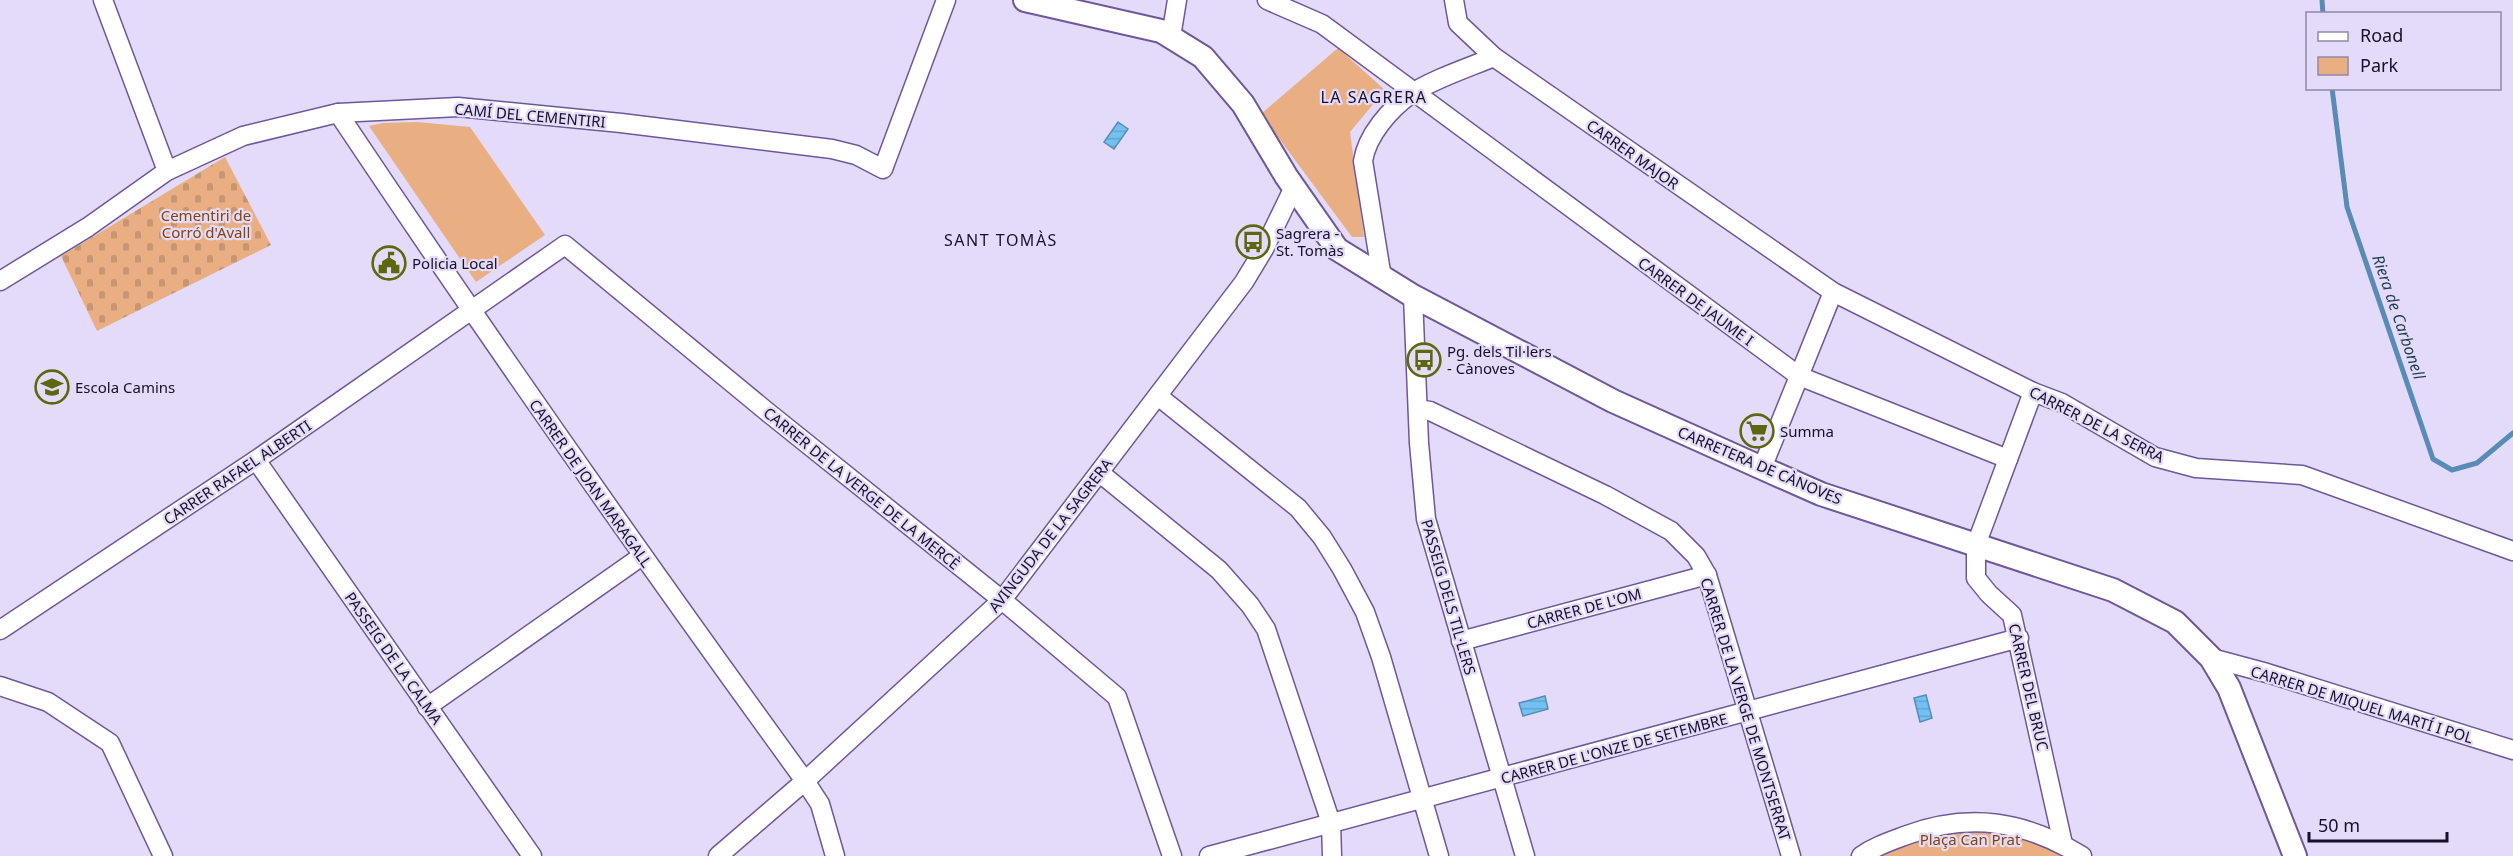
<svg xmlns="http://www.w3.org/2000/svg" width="2513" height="856" font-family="'Noto Sans',sans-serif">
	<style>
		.green { fill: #e9af83 }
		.cemetery { fill: url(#cemetery-stones) }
		.water { fill: url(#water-rules); stroke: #588cb6; stroke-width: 1.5 }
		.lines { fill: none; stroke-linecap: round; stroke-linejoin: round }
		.stream { stroke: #588cb6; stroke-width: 5 }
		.minor-casing { stroke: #6e589a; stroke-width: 21 }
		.tertiary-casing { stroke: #6e589a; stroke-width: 26 }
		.minor { stroke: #fff; stroke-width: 18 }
		.tertiary { stroke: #fff; stroke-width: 22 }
		.labels { text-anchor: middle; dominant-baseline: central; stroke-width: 4.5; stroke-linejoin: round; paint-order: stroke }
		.street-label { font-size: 15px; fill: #180f29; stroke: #e3dbf9 }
		.park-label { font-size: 15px; fill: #834606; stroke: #e3dbf9 }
		.poi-label { font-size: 15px; fill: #180f29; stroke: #e3dbf9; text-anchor: start }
		.neighbourhood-label { font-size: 16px; letter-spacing: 1.5px; fill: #180f29; stroke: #e3dbf9 }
		.water-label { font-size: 16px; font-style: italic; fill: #1b3e52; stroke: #e3dbf9 }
	</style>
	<defs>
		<pattern id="cemetery-stones" width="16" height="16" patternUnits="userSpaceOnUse" patternTransform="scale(1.5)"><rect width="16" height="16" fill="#e9af83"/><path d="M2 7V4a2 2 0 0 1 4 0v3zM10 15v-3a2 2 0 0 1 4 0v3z" fill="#c79571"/></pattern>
		<pattern id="water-rules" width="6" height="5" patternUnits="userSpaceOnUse" patternTransform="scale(1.5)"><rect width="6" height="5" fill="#73c1f2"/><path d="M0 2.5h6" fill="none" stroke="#63a5d0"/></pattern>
	</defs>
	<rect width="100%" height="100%" fill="#e3dbf9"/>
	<!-- green -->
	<g class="green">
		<path d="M1338 48 1385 90 1350 132 1364 237H1352L1261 114Z"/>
		<path d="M417 122 470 127 545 235 476 282 369 126 383 123Z"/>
		<path d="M1979 821 2078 856H1861Z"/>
	</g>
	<!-- cemetery -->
	<path class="cemetery" d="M225 157 271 245 97 331 61 256Z"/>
	<!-- water -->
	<g class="water">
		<path d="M1118 122 1128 129 1114 149 1104 142Z"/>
		<path d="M1926 695 1932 718 1920 722 1914 698Z"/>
		<path d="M1545 696 1548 709 1523 716 1519 703Z"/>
	</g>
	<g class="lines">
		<!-- stream -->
		<g class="stream">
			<path d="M2322 0 2323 14"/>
			<path d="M2332 88 2347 207 2433 459 2452 470 2477 463 2513 433"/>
		</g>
		<defs>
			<g id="minor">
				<path d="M103 0 167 171"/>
				<path d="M1267 0 1322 24 1799 376 2008 459"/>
				<path d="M1454 0 1458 23 1494 57 1833 292 2033 392 2062 403 2155 457 2196 468 2302 475 2513 551"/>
				<path d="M1171 37 1177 0"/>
				<path d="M338 113C489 339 645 561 805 781L820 804 835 856"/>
				<path d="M1382 278 1363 161C1367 135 1390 109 1411 94 1431 80 1470 67 1494 57"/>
				<path d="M0 281 88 227 167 171 243 136 338 113 458 107 621 123 832 149 856 155 883 169 946 0"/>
				<path d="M1413 296 1419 443 1426 519 1525 856"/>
				<path d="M2033 392 1976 545V578L1989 594 2012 615 2063 844"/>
				<path d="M1158 396 1298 508 1322 537 1342 569 1365 612 1381 657 1439 856"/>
				<path d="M1418 409 1430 411 1605 495 1671 531 1696 556 1707 575 1791 856"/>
				<path d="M256 460 532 856"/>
				<path d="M1762 468 1833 292"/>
				<path d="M1100 473 1219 570 1250 605 1266 629 1331 823 1332 856"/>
				<path d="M0 630 256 460 565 245 765 410 1002 600 1117 697 1172 856"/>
				<path d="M1461 641 1707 575"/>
				<path d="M2211 658 2267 673 2513 750"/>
				<path d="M0 686 48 702 110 743 163 856"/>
				<path d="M427 707 642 556"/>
				<path d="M718 856 805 781 1002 600 1244 282 1264 249 1294 187"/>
				<path d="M1209 856 2019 638"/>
				<path d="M1861 856C1875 846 1891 841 1907 835 1970 812 2025 821 2082 856"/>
			</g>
			<path id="tertiary" d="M1025 0 1161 31 1203 57 1243 104 1286 176 1337 249 1413 296 1613 401 1762 468 1821 494 2113 590 2175 622 2211 658 2229 688 2295 856"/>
		</defs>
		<!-- minor casing -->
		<use href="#minor" class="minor-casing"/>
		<!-- tertiary casing -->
		<use href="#tertiary" class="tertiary-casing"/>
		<!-- minor -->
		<use href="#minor" class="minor"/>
		<!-- tertiary -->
		<use href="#tertiary" class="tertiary"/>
	</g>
	<!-- icons -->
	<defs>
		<symbol id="bus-ring" viewBox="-11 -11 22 22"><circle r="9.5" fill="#e3dbf9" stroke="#5c680e" stroke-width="1.5"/><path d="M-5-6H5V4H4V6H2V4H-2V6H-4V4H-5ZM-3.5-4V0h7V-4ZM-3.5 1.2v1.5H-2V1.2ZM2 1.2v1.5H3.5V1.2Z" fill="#5c680e"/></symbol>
		<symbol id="civic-ring" viewBox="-11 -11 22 22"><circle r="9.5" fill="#e3dbf9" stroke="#5c680e" stroke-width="1.5"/><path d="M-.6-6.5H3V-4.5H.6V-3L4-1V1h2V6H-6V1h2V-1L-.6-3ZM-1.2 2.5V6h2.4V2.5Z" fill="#5c680e"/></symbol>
		<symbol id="school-ring" viewBox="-11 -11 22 22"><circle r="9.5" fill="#e3dbf9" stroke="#5c680e" stroke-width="1.5"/><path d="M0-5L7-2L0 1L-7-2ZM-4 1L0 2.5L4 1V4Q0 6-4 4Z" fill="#5c680e"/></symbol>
		<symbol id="supermarket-ring" viewBox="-11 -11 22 22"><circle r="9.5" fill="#e3dbf9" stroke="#5c680e" stroke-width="1.5"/><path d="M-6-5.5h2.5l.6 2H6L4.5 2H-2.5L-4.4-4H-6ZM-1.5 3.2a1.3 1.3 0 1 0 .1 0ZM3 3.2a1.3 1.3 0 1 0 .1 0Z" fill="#5c680e"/></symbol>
	</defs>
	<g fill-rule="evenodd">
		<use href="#bus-ring" x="1234" y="223" width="38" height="38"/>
		<use href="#civic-ring" x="370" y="244" width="38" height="38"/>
		<use href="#bus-ring" x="1405" y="341" width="38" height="38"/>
		<use href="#school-ring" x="33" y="368" width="38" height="38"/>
		<use href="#supermarket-ring" x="1738" y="412" width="38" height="38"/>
	</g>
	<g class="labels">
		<!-- street labels -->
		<g class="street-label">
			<text transform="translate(530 115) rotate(5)">CAMÍ DEL CEMENTIRI</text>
			<text transform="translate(1633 154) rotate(35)">CARRER MAJOR</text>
			<text transform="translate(1696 301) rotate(36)">CARRER DE JAUME I</text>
			<text transform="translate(2097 424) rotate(27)">CARRER DE LA SERRA</text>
			<text transform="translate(1760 465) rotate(23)">CARRETERA DE CÀNOVES</text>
			<text transform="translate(237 472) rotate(-34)">CARRER RAFAEL ALBERTI</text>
			<text transform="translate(591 483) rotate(55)">CARRER DE JOAN MARAGALL</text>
			<text transform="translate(862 488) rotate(39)">CARRER DE LA VERGE DE LA MERCÈ</text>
			<text transform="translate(1050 535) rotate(-52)">AVINGUDA DE LA SAGRERA</text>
			<text transform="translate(1449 597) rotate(74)">PASSEIG DELS TIL·LERS</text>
			<text transform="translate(1584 608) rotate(-15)">CARRER DE L'OM</text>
			<text transform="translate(394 658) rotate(55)">PASSEIG DE LA CALMA</text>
			<text transform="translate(2029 687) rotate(77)">CARRER DEL BRUC</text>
			<text transform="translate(2362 704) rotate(17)">CARRER DE MIQUEL MARTÍ I POL</text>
			<text transform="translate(1746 709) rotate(73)">CARRER DE LA VERGE DE MONTSERRAT</text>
			<text transform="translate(1614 748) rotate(-15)">CARRER DE L'ONZE DE SETEMBRE</text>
		</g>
		<!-- park labels -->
		<g class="park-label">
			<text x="206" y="215">Cementiri de<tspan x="206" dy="17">Corró d'Avall</tspan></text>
			<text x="1970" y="839">Plaça Can Prat</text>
		</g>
		<!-- poi labels -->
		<g class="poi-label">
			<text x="1276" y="233">Sagrera -<tspan x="1276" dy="17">St. Tomàs</tspan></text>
			<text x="412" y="263">Policia Local</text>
			<text x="1447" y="351">Pg. dels Til·lers<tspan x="1447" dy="17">- Cànoves</tspan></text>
			<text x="75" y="387">Escola Camins</text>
			<text x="1780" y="431">Summa</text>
		</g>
		<!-- neighbourhood labels -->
		<g class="neighbourhood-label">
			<text x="1374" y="97">LA SAGRERA</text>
			<text x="1001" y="240">SANT TOMÀS</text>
		</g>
		<!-- water labels -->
		<g class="water-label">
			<text transform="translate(2399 317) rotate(71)">Riera de Carbonell</text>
		</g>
	</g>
	<!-- legend -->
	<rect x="2306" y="12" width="195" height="78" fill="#e3dbf9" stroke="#9289a6" stroke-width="1.5"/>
	<rect x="2318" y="32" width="30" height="9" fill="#ffffff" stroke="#9289a6" stroke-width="1.5"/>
	<text x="2360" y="42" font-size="18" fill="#180f29">Road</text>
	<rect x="2318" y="57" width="30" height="18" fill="#e9af83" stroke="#9289a6" stroke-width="1.5"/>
	<text x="2360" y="72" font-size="18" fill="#180f29">Park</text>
	<!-- scale -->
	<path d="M2309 832v9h138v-9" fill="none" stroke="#180f29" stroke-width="3"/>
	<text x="2318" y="832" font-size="18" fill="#180f29" stroke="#e3dbf9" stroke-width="4.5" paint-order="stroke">50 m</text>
</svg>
